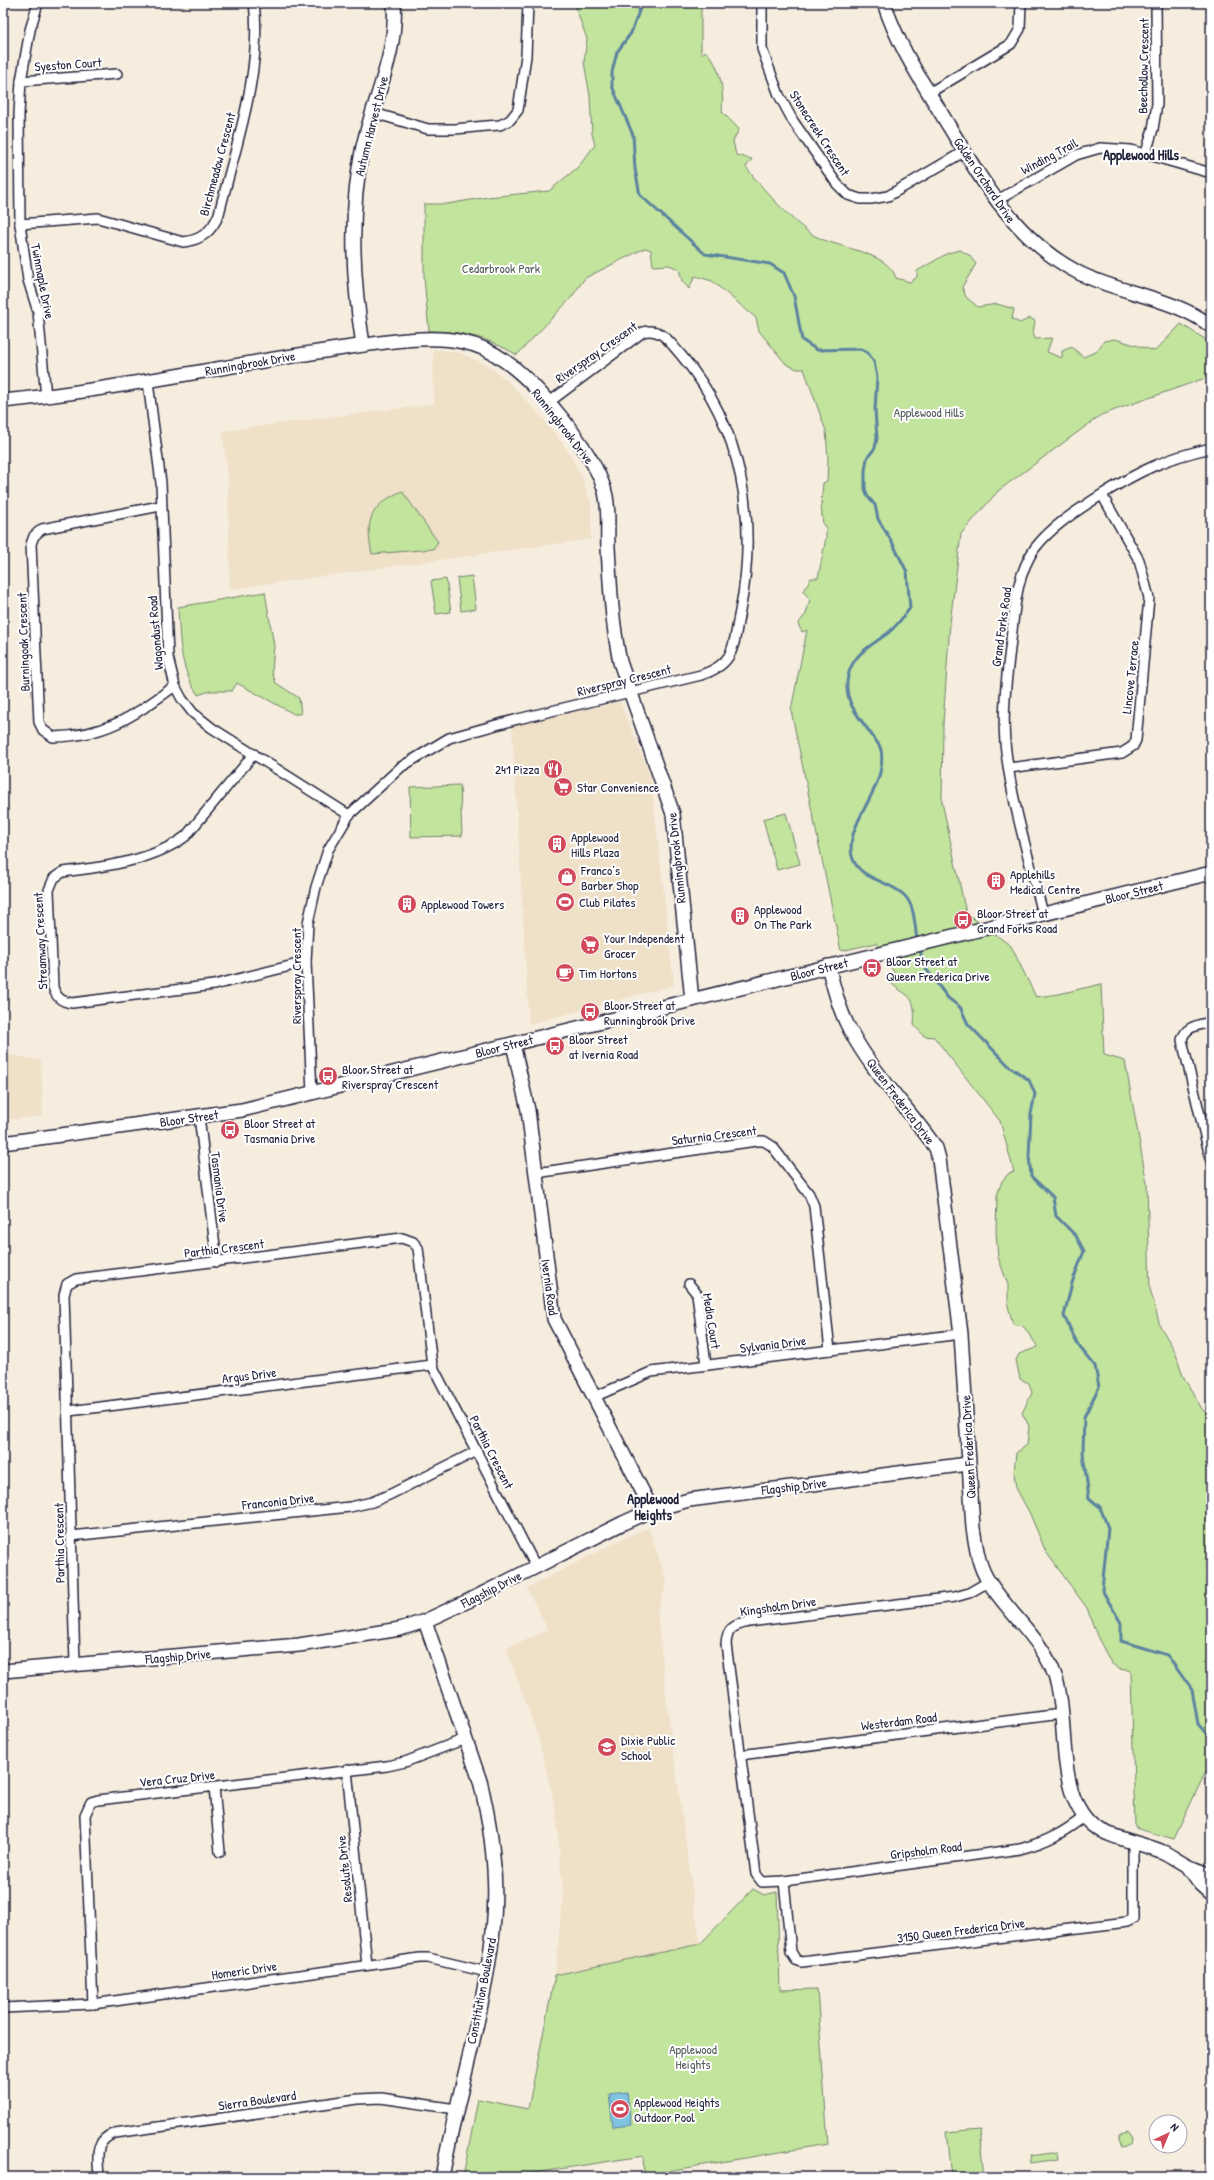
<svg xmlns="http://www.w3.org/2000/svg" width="1214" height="2180" font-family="'Patrick Hand',sans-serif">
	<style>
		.built { fill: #efe0c8 }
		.green { fill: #c3e49d; stroke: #72836c }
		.water { fill: #81c4e2; stroke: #5b839f }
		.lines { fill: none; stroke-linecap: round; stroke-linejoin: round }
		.stream { stroke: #5b839f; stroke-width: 3 }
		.street-casing { stroke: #22223b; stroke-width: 12 }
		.secondary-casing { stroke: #22223b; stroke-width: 16 }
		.street { stroke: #fff; stroke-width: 9 }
		.secondary { stroke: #fff; stroke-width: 13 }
		.labels { text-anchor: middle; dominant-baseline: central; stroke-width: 4; stroke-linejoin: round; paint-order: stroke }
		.street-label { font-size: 13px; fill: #22223b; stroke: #fff }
		.park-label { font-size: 13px; fill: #525c58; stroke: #fff }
		.poi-label { font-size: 13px; fill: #22223b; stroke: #fff; text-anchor: start }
		.neighbourhood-label { font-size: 14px; font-weight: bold; fill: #22223b; stroke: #fff }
	</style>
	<rect width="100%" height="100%" fill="#f6eddf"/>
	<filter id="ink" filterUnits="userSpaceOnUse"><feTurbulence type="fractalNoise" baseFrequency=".025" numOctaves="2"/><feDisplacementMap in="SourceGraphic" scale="8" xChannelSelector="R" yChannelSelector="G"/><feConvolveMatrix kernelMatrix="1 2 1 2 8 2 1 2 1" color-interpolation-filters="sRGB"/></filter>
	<g filter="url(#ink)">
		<!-- built -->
		<g class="built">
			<path d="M433 349 461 353 487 365 509 382 544 420 566 448 582 477 591 504V539L230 589 228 473 222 431 434 404Z"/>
			<path d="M620 702 651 778 674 985 529 1024 512 725Z"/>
			<path d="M3 1054 41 1060 43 1116 3 1120Z"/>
			<path d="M649 1528 667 1583 657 1612 668 1714 700 1944 555 1975 563 1893 556 1811 538 1736 506 1648 548 1630 527 1588 626 1537Z"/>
		</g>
		<!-- green -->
		<g class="green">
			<path d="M574 3H701V52L702 54 705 51C721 64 724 92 722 112L739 129 733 141 736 155 752 159 746 167C758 184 797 227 815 236 837 248 889 252 896 278L910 282 917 277V271L948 253 960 250 969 255 976 264 962 287 966 297 978 307 997 304 1014 309 1012 319 1020 323 1030 318 1035 321 1033 333 1035 339 1052 338 1047 352 1062 358V351L1072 347 1083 357 1096 352 1104 341 1115 339 1155 351 1181 324 1211 343V376L1101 415 998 491 961 534 950 623 943 724 942 802 966 913 1011 946 1036 997 1059 994 1101 984 1104 1055 1125 1061 1147 1184 1150 1289 1160 1326 1175 1351 1183 1376 1202 1409 1211 1418V1774L1207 1769 1174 1839 1135 1828 1131 1671 1119 1669 1111 1663 1097 1636 1087 1608 1046 1552 1030 1514 1016 1488 1014 1473 1016 1453 1027 1445 1029 1426 1022 1413 1032 1393 1029 1383 1020 1379 1016 1360 1019 1354 1038 1347 1023 1326 1013 1324 1008 1306V1285L998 1257 996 1233 997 1195 1002 1181 1009 1173 1014 1172 1000 1121 934 1037 924 1036 914 1025C917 989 904 999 885 977L895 974 876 943 841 951 791 710 807 630 802 632 798 624 806 614 810 599 803 591 811 578H818L826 538V527L823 525 821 505 823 483 827 481 828 459 826 431 804 369H797L786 364 759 331 756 318 712 281 695 276 689 289 682 281 679 269 669 265 653 266 651 250 645 248 585 278 571 298 517 355C489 338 462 331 429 331L424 278V204H447L488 197 549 191 578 167 595 145 592 134 590 96 584 62 587 39Z"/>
			<path d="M402 491 438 542 433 549 372 554C365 521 369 506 402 491Z"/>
			<path d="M472 576 476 609 461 611 457 578Z"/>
			<path d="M446 579 451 612 436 614 431 581Z"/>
			<path d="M265 592 274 646 272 672 276 683 299 698 301 714H294L237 683 232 691H210L198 695C179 667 180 640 178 607Z"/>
			<path d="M460 785 462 836 411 837 410 787Z"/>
			<path d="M786 813 800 864 777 870 763 819Z"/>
			<path d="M753 1889 764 1895 777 1892 780 1990 817 1989 828 2144 644 2175 643 2156 508 2177H463L478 2099 528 2109 555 1975 700 1944Z"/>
			<path d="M980 2129 985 2177H951L946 2132Z"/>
			<path d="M1129 2133 1134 2140 1133 2145 1123 2147 1119 2135Z"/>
			<path d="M1056 2152 1057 2159 1032 2163 1031 2156Z"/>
		</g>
		<!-- water -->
		<path class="water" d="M627 2092 631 2125 613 2127 609 2094Z"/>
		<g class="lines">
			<!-- stream -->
			<g class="stream">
				<path d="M642 3 631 33 617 52 612 72V86L633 135 635 169 640 195 705 254 770 264 784 273 794 296 802 340 817 350 860 349 868 353 874 362 877 377 875 410 877 438 875 448 867 458 865 471V489L868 497 875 505 878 519 892 542 907 572 910 608C903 617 897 626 888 633 871 646 853 653 848 676 842 702 860 717 873 737 876 741 880 745 881 750 888 789 844 823 852 856 858 880 889 880 904 895 915 905 915 927 917 941"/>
				<path d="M919 948 926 969 948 998 960 1007 968 1024 1010 1067 1029 1080 1035 1094 1031 1114 1029 1156 1031 1176 1053 1197 1056 1216 1076 1236 1084 1251 1072 1283 1064 1316 1078 1345 1095 1366 1099 1387 1084 1417 1083 1453 1089 1498 1100 1507 1108 1528 1102 1590 1121 1623V1641L1167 1655 1192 1690 1198 1724 1211 1739"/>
			</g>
			<defs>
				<g id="street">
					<path d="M38 3 30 30 21 81 19 114 20 224 28 280 38 312 46 397"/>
					<path d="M762 3V49L779 95 793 121 837 184 848 195 860 199H871L888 196 965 151"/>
					<path d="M21 81 117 74"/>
					<path d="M929 93 1011 44 1020 29 1021 3"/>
					<path d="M374 113 428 129H455L486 126 500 125 510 120 518 110 526 56 528 3"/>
					<path d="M1146 153 1153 129 1157 104 1156 3"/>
					<path d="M996 201 1076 155 1100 148 1131 150 1211 173"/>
					<path d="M20 224 98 218 183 242C202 240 212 231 219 214 235 148 263 70 254 3"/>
					<path d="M148 382 161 483 168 657 175 686 182 699 193 713 212 728 349 815"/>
					<path d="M160 506 42 529 34 536 31 544 39 722 43 730 53 737C107 736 133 716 175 686"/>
					<path d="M254 754 186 836C153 861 104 867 63 872L54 878 49 890 53 987C56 997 61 1002 72 1003L214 985 306 962"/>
					<path d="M1009 768 1122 753 1133 746 1136 740 1149 598 1139 560 1102 495"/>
					<path d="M1043 914C1029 858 1011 801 1005 743 1002 706 1008 668 1012 631 1015 603 1018 572 1035 548 1053 525 1077 511 1101 495 1139 471 1166 458 1211 448"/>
					<path d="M1211 1022C1199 1025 1185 1026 1182 1040L1211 1161"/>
					<path d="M312 1093 306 962 308 923 316 887 328 850 349 815 401 767 449 738 518 719 701 675C737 663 733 644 740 611 758 521 743 427 681 355 670 343 662 327 643 332L548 403"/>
					<path d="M199 1116 217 1262"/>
					<path d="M536 1173 756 1141H764L772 1146 809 1194 814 1206 830 1350"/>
					<path d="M689 1284 697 1294 706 1365"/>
					<path d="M594 1397 651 1372 961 1334"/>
					<path d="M69 1411 432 1365"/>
					<path d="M71 1536 350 1507 372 1502 391 1494 477 1451"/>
					<path d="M988 1582 969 1593 955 1597 749 1622C734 1625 727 1628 726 1644L756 1874 762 1882 784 1881 1020 1849C1049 1841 1061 1834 1084 1817"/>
					<path d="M75 1664 64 1295 67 1284 76 1279 402 1238 413 1242 418 1248 432 1365 536 1567"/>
					<path d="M740 1755 1061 1714"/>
					<path d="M347 1770 367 1965"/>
					<path d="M214 1787 220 1852"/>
					<path d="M784 1881 791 1952 796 1960 802 1962 1127 1922 1133 1919V1842"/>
					<path d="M93 2004 85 1815 91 1802 98 1800 387 1766 405 1762 465 1739"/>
					<path d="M3 2008 93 2004 420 1958H428L487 1972"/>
					<path d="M99 2177C98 2157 93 2141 115 2133L358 2099 381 2098 456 2109"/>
				</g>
				<g id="secondary">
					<path d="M884 3C897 43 919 77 941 113 978 174 1013 239 1079 273 1121 294 1173 297 1211 326"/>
					<path d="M363 345C353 280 349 217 362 151 372 102 398 55 394 3"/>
					<path d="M3 401C114 390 222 366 331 350 368 345 427 333 463 342 478 345 493 352 505 361 539 385 591 449 604 488 610 507 607 527 608 547 610 585 612 624 620 662L673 814 692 1000"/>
					<path d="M828 966C834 988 839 1010 850 1030 872 1072 909 1109 936 1148L939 1159 961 1334 973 1528C976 1546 978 1566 989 1582 1009 1614 1043 1640 1055 1676 1070 1720 1054 1791 1092 1825 1106 1837 1145 1844 1163 1852 1172 1856 1180 1863 1189 1867 1196 1870 1205 1871 1211 1876"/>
					<path d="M513 1044 528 1110 554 1319 652 1510"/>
					<path d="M3 1143 242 1110 1211 873"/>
					<path d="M425 1621 480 1781C492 1829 498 1881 493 1931 484 2014 457 2095 442 2177"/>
					<path d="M3 1671 299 1645 400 1629 425 1621 470 1600 623 1523 652 1510 689 1500 968 1464"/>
					<path d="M1187 1866 1199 1883 1211 1894"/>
				</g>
			</defs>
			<!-- street casing -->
			<use href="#street" class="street-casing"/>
			<!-- secondary casing -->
			<use href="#secondary" class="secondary-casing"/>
			<!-- street -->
			<use href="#street" class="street"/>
			<!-- secondary -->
			<use href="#secondary" class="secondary"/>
		</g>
	</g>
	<!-- icons -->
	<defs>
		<symbol id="restaurant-disc" viewBox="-11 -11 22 22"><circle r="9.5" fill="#d1495b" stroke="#fff"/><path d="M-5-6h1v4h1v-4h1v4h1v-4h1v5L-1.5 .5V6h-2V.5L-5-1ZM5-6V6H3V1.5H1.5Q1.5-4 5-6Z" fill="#fff"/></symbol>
		<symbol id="supermarket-disc" viewBox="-11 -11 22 22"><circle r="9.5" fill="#d1495b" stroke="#fff"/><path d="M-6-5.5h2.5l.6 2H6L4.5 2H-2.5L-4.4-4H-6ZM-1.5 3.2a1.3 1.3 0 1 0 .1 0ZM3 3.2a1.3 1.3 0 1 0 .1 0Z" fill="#fff"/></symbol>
		<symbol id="building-disc" viewBox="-11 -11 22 22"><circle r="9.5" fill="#d1495b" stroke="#fff"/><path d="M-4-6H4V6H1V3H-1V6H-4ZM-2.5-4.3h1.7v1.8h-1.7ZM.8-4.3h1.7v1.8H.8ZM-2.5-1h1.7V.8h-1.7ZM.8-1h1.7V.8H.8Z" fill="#fff"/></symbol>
		<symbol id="shop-disc" viewBox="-11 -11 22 22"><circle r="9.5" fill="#d1495b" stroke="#fff"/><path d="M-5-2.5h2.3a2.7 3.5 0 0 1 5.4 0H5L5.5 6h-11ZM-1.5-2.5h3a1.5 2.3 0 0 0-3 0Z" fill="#fff"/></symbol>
		<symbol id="stadium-disc" viewBox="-11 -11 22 22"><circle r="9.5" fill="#d1495b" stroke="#fff"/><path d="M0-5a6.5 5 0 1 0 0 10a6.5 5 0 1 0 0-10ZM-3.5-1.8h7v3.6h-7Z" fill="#fff"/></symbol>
		<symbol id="bus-disc" viewBox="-11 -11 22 22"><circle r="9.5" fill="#d1495b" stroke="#fff"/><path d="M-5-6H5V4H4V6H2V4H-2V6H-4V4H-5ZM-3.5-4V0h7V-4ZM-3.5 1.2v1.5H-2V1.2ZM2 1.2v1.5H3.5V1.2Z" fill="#fff"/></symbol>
		<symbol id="cafe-disc" viewBox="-11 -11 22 22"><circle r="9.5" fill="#d1495b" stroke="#fff"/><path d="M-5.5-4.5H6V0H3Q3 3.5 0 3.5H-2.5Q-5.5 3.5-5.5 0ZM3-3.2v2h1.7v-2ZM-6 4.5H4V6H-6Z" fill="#fff"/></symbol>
		<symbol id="school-disc" viewBox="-11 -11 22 22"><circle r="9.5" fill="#d1495b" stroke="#fff"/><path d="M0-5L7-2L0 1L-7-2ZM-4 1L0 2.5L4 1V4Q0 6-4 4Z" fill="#fff"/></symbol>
	</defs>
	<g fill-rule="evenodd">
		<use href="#restaurant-disc" x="542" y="758" width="22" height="22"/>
		<use href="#supermarket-disc" x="552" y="776" width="22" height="22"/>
		<use href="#building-disc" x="546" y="833" width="22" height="22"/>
		<use href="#shop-disc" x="556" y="866" width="22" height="22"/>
		<use href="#building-disc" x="985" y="870" width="22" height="22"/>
		<use href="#stadium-disc" x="554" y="891" width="22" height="22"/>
		<use href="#building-disc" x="396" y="893" width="22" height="22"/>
		<use href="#building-disc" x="729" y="905" width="22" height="22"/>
		<use href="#bus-disc" x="952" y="909" width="22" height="22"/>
		<use href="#supermarket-disc" x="579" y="934" width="22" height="22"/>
		<use href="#bus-disc" x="861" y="957" width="22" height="22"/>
		<use href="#cafe-disc" x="554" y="962" width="22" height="22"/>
		<use href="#bus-disc" x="579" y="1001" width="22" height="22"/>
		<use href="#bus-disc" x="544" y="1035" width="22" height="22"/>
		<use href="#bus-disc" x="317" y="1065" width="22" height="22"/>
		<use href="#bus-disc" x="219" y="1119" width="22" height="22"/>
		<use href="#school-disc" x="596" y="1736" width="22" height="22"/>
		<use href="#stadium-disc" x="609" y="2098" width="22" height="22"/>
	</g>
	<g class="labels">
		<!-- street labels -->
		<g class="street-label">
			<text transform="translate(68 64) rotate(-4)">Syeston Court</text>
			<text transform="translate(1143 66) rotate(-89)">Beechollow Crescent</text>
			<text transform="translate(371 126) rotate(-76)">Autumn Harvest Drive</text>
			<text transform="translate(820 133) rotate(57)">Stonecreek Crescent</text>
			<text transform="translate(1049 156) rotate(-28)">Winding Trail</text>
			<text transform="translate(217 164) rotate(-75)">Birchmeadow Crescent</text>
			<text transform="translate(985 180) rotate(56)">Golden Orchard Drive</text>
			<text transform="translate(43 281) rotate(79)">Twinmaple Drive</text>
			<text transform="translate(596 352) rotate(-35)">Riverspray Crescent</text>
			<text transform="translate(250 363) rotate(-10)">Runningbrook Drive</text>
			<text transform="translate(563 426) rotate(52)">Runningbrook Drive</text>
			<text transform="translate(1001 627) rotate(-82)">Grand Forks Road</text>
			<text transform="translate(155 633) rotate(-95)">Wagondust Road</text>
			<text transform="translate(23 642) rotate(-92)">Burningoak Crescent</text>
			<text transform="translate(1130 677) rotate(-84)">Lincove Terrace</text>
			<text transform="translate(624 680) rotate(-14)">Riverspray Crescent</text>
			<text transform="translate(676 858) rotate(-96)">Runningbrook Drive</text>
			<text transform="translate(1134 892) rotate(-14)">Bloor Street</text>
			<text transform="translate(40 941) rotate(-93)">Streamway Crescent</text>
			<text transform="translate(819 969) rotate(-14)">Bloor Street</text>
			<text transform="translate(296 976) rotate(-90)">Riverspray Crescent</text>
			<text transform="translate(504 1046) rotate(-14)">Bloor Street</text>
			<text transform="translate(901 1101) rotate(53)">Queen Frederica Drive</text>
			<text transform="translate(189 1118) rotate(-8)">Bloor Street</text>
			<text transform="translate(714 1135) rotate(-7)">Saturnia Crescent</text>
			<text transform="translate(220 1187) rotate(83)">Tasmania Drive</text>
			<text transform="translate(224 1248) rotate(-7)">Parthia Crescent</text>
			<text transform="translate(550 1287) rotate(82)">Ivernia Road</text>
			<text transform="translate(712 1321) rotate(81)">Media Court</text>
			<text transform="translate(773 1344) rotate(-7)">Sylvania Drive</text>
			<text transform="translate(249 1375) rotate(-7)">Argus Drive</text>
			<text transform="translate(968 1447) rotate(-93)">Queen Frederica Drive</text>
			<text transform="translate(492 1452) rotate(63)">Parthia Crescent</text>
			<text transform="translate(794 1486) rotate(-7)">Flagship Drive</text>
			<text transform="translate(278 1501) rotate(-6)">Franconia Drive</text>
			<text transform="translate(59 1543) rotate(-91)">Parthia Crescent</text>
			<text transform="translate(491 1589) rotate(-27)">Flagship Drive</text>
			<text transform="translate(778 1606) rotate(-8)">Kingsholm Drive</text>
			<text transform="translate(178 1656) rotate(-5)">Flagship Drive</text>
			<text transform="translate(899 1721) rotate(-7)">Westerdam Road</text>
			<text transform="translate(177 1778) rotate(-6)">Vera Cruz Drive</text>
			<text transform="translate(926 1850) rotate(-7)">Gripsholm Road</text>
			<text transform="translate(344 1869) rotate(-96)">Resolute Drive</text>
			<text transform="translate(961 1930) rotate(-7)">3150 Queen Frederica Drive</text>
			<text transform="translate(244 1970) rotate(-8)">Homeric Drive</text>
			<text transform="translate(481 1991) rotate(-79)">Constitution Boulevard</text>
			<text transform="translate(257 2100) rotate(-8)">Sierra Boulevard</text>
		</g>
		<!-- park labels -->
		<g class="park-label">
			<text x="501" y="268">Cedarbrook Park</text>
			<text x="929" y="412">Applewood Hills</text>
			<text x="693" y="2049">Applewood<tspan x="693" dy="15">Heights</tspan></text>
		</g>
		<!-- poi labels -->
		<g class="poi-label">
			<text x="539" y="769" text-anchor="end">241 Pizza</text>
			<text x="577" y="787">Star Convenience</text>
			<text x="571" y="837">Applewood<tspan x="571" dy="15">Hills Plaza</tspan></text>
			<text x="581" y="870">Franco’s<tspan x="581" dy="15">Barber Shop</tspan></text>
			<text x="1010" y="874">Applehills<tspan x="1010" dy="15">Medical Centre</tspan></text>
			<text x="579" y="902">Club Pilates</text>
			<text x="421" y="904">Applewood Towers</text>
			<text x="754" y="909">Applewood<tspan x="754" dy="15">On The Park</tspan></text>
			<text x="977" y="913">Bloor Street at<tspan x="977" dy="15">Grand Forks Road</tspan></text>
			<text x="604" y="938">Your Independent<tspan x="604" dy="15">Grocer</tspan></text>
			<text x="886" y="961">Bloor Street at<tspan x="886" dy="15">Queen Frederica Drive</tspan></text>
			<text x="579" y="973">Tim Hortons</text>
			<text x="604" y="1005">Bloor Street at<tspan x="604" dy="15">Runningbrook Drive</tspan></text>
			<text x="569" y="1039">Bloor Street<tspan x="569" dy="15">at Ivernia Road</tspan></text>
			<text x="342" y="1069">Bloor Street at<tspan x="342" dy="15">Riverspray Crescent</tspan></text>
			<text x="244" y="1123">Bloor Street at<tspan x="244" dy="15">Tasmania Drive</tspan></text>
			<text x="621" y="1740">Dixie Public<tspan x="621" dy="15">School</tspan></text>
			<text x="634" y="2102">Applewood Heights<tspan x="634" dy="15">Outdoor Pool</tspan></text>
		</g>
		<!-- neighbourhood labels -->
		<g class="neighbourhood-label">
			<text x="1141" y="154">Applewood Hills</text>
			<text x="653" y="1498">Applewood<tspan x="653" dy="16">Heights</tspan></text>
		</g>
	</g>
	<!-- margin -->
	<rect width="1214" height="2180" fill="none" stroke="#fff" stroke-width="16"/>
	<rect x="8" y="8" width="1198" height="2164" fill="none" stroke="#22223b" stroke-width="1.5" filter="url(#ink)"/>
	<!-- north arrow -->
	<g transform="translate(1168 2134) rotate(44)"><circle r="19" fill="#ffffff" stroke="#a7a7b1"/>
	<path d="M0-3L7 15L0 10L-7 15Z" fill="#d1495b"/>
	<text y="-6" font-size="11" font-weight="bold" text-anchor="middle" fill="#22223b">N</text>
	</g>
</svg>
